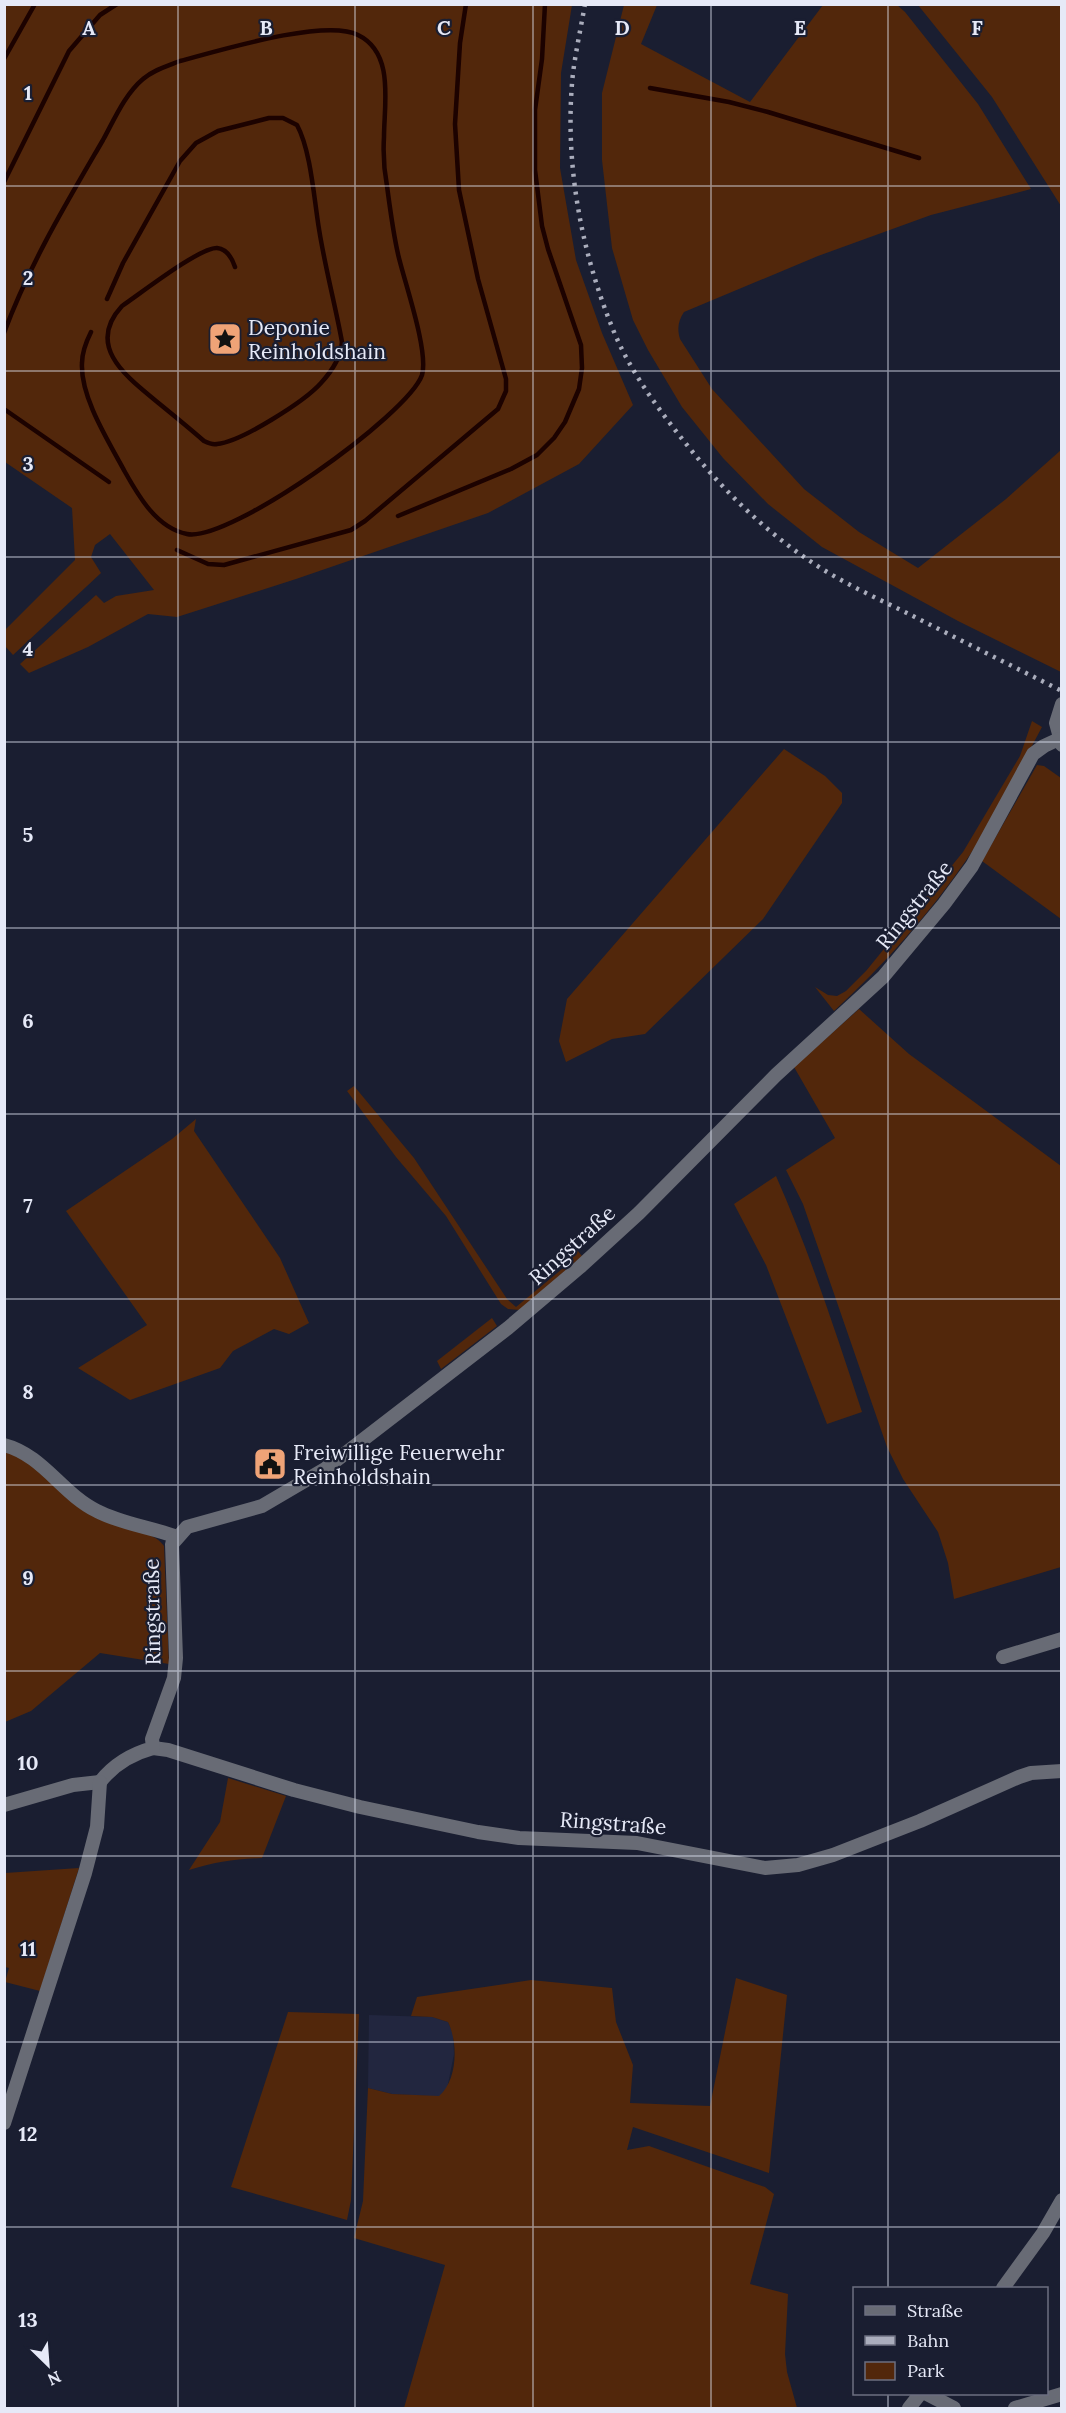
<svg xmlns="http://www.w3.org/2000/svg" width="1066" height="2413" font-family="Lora,serif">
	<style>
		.built { fill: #22263f }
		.green { fill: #52270b }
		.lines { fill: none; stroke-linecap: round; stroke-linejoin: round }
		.stream { stroke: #1c0200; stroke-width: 4.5 }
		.minor { stroke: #686b75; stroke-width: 14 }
		.rail { stroke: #aaadbc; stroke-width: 4.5; stroke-dasharray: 3 6; stroke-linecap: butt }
		.grid { fill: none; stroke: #e6e9f7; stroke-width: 1.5; stroke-opacity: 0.55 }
		.labels { text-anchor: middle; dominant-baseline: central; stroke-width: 4.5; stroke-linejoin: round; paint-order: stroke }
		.poi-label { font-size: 21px; fill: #e6e9f7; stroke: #1a1e31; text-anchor: start }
		.street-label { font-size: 21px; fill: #e6e9f7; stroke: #1a1e31 }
		.grid-label { font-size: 20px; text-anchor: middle; font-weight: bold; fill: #e6e9f7; stroke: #1a1e31; stroke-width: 4.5; stroke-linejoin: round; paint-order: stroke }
	</style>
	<rect width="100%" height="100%" fill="#1a1e31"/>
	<!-- built -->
	<path class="built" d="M369 2015 432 2017 448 2022 453 2033 454 2054 447 2089 440 2096H428L392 2094 368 2088Z"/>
	<!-- green -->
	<g class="green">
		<path d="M896 4 905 12 978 104 1031 189 931 215 818 256 684 312C678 321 677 329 680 339L712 389 804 489 859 532 918 568 1006 499 1061 450V672L958 621 822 547 768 504 723 458 682 407 648 350 633 320 612 248 602 160V93L624 5H657L641 44 750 102 823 5Z"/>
		<path d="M4 5H572L561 73 560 168 576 260 602 333 633 405 579 464 488 513 296 579 177 617 148 614 88 647 29 673 20 664 96 595 104 603 116 596 154 590 110 534 95 545 91 557 101 573 13 655 5 646V630L75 560 72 508 5 462Z"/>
		<path d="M918 5H1061V206L992 97Z"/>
		<path d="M1032 721 1042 727C1018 771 996 818 967 859 929 914 883 966 834 1011L815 987 828 995 837 996 846 991 866 971 963 852 1020 756Z"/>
		<path d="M784 749 825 776 842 793V803L763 919 645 1034 612 1039 566 1062 559 1041 567 999Z"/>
		<path d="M1037 765 1044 766 1061 778V919L982 861Z"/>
		<path d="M859 1009 909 1054 1061 1166V1567L954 1599 948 1563 938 1532 903 1479 887 1447 803 1204 786 1170 835 1138 794 1067Z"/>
		<path d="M354 1086 414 1158 507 1299 516 1307 573 1260V1245L582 1256 520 1310 508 1309 501 1304 446 1216 396 1157 347 1091Z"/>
		<path d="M196 1119 194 1131 280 1258 309 1323 289 1334 274 1329 233 1351 220 1368 130 1400 78 1368 147 1325 66 1211 172 1139Z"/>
		<path d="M776 1176C810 1253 836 1333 862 1412L827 1424 766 1265 734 1204Z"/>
		<path d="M492 1318 497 1326 441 1369 437 1361Z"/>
		<path d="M4 1450C11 1453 20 1455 26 1459 53 1474 71 1503 98 1518 117 1529 153 1529 164 1546L169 1664 100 1653 31 1711 5 1722Z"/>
		<path d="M228 1778 286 1796 262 1858C236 1859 214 1862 189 1870L220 1822Z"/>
		<path d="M79 1868 40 1991 5 1982 9 1968 5 1967V1873Z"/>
		<path d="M736 1978 787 1995 769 2173 633 2127 627 2150 649 2146 765 2187 774 2194 750 2284 788 2294 785 2354 787 2372 797 2408H404L445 2265 354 2238 363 2201 368 2088 392 2094 439 2096C458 2080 458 2042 448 2022L432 2017 411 2016 417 1997 531 1980 612 1988 616 2022 633 2065 630 2103 710 2106Z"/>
		<path d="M288 2012 359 2014 351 2200 347 2220 231 2187Z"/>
	</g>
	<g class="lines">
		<!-- stream -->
		<g class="stream">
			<path d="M4 59 35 4"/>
			<path d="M650 88 729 102 768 112 919 158"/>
			<path d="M4 182 69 51 100 15 117 4"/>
			<path d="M107 299 123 263 180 161 196 143 218 131 269 118H283L297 125C311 151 314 199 319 229 325 267 335 304 342 342 341 358 332 371 321 383 305 401 241 442 217 444 212 445 208 443 204 441 188 427 172 414 156 401 127 377 85 346 122 306 140 294 200 247 217 248 227 249 232 258 235 267"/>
			<path d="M4 333C29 265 67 202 103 140 114 120 125 94 143 79 153 70 167 66 180 61 218 51 325 18 358 35 395 53 384 104 384 137 383 153 384 170 387 186 390 208 393 232 398 254 404 281 429 351 422 375 408 415 229 543 187 534 157 528 139 497 125 472 109 442 80 397 82 363 82 352 86 342 91 332"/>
			<path d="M4 409 109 482"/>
			<path d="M398 516 511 469 537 455 554 438 565 422 579 389 582 368 581 345 548 249 542 226 535 170V110L542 59 545 4"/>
			<path d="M177 550 208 564 224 565 351 530 365 521 498 409 506 391V379L478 279 459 190 455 124 460 43 466 4"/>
		</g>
		<!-- minor -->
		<g class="minor">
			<path d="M1062 704 1056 723 1062 745"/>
			<path d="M4 1445C43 1455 62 1494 97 1511 122 1524 151 1527 177 1537"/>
			<path d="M1003 1657 1062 1639"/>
			<path d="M153 1748 168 1750 294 1790 360 1807 478 1832 519 1838 637 1843 765 1868 798 1865 833 1855 920 1821 1019 1777 1031 1773 1062 1771"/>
			<path d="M100 1782C114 1764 131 1754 153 1748L152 1739 174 1678 176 1658 172 1544 187 1527 262 1506 325 1469 508 1328 580 1267 639 1213 776 1075 883 977 944 904 972 866 1033 754 1044 746 1059 739"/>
			<path d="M4 1805 73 1785 100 1782"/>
			<path d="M4 2123 85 1873 97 1827 100 1782"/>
			<path d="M1003 2288 1043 2233 1062 2200"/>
			<path d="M927 2394 954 2408"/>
			<path d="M909 2408 920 2394"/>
			<path d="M1015 2408 1062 2394"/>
		</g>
		<!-- rail -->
		<path class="rail" d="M585 4C581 27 576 50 573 73 564 158 580 248 612 327 628 368 656 406 683 440 720 487 761 528 810 561 842 583 879 599 913 616 962 641 1012 666 1062 691"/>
	</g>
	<!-- grid -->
	<path class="grid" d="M178 4V2408M355 4V2408M533 4V2408M711 4V2408M888 4V2288M4 186H1062M4 371H1062M4 557H1062M4 742H1062M4 928H1062M4 1114H1062M4 1299H1062M4 1485H1062M4 1671H1062M4 1856H1062M4 2042H1062M4 2227H1062M888 2394V2408"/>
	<!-- icons -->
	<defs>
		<symbol id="sight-square" viewBox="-11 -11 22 22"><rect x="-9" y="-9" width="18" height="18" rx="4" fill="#efa377" stroke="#1a1e31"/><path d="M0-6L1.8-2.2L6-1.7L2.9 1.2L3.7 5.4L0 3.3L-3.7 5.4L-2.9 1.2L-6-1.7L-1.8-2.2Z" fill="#111"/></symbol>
		<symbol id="civic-square" viewBox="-11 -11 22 22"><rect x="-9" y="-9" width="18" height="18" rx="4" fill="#efa377" stroke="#1a1e31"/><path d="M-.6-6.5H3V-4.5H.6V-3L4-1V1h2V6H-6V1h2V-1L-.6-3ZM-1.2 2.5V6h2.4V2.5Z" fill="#111"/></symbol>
	</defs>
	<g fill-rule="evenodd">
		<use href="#sight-square" x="206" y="320" width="38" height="38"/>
		<use href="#civic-square" x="251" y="1445" width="38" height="38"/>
	</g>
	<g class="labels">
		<!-- poi labels -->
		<g class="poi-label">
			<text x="248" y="327">Deponie<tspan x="248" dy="24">Reinholdshain</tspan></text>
			<text x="293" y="1452">Freiwillige Feuerwehr<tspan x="293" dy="24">Reinholdshain</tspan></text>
		</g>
		<!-- street labels -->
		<g class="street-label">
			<text transform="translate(914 905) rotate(-51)">Ringstraße</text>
			<text transform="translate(572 1245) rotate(-42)">Ringstraße</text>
			<text transform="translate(152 1612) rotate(-91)">Ringstraße</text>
			<text transform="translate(613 1823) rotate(4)">Ringstraße</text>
		</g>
	</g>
	<g class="grid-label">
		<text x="89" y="35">A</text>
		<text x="266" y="35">B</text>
		<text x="444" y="35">C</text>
		<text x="622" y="35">D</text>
		<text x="800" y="35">E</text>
		<text x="977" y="35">F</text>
		<text x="28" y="100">1</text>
		<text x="28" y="285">2</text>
		<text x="28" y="471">3</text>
		<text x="28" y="656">4</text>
		<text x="28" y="842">5</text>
		<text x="28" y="1028">6</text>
		<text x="28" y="1213">7</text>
		<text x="28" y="1399">8</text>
		<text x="28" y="1585">9</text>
		<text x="28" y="1770">10</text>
		<text x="28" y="1956">11</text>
		<text x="28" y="2141">12</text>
		<text x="28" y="2327">13</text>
	</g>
	<!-- border -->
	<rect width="1066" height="2413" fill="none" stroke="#e6e9f7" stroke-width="12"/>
	<!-- legend -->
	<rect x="853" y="2287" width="195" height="108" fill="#1a1e31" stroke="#6c6f80" stroke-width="1.5"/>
	<rect x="865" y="2306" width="30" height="9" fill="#686b75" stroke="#6c6f80" stroke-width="1.5"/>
	<text x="907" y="2317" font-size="18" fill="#e6e9f7">Straße</text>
	<rect x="865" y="2336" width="30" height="9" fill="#aaadbc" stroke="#6c6f80" stroke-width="1.5"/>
	<text x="907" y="2347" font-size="18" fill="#e6e9f7">Bahn</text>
	<rect x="865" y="2362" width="30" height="18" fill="#52270b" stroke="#6c6f80" stroke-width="1.5"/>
	<text x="907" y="2377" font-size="18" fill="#e6e9f7">Park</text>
	<!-- north arrow -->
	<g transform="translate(48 2365) rotate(155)" stroke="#1a1e31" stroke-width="4.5" paint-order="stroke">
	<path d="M0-4.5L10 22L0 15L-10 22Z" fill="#e6e9f7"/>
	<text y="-9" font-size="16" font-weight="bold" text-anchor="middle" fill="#e6e9f7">N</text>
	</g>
</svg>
